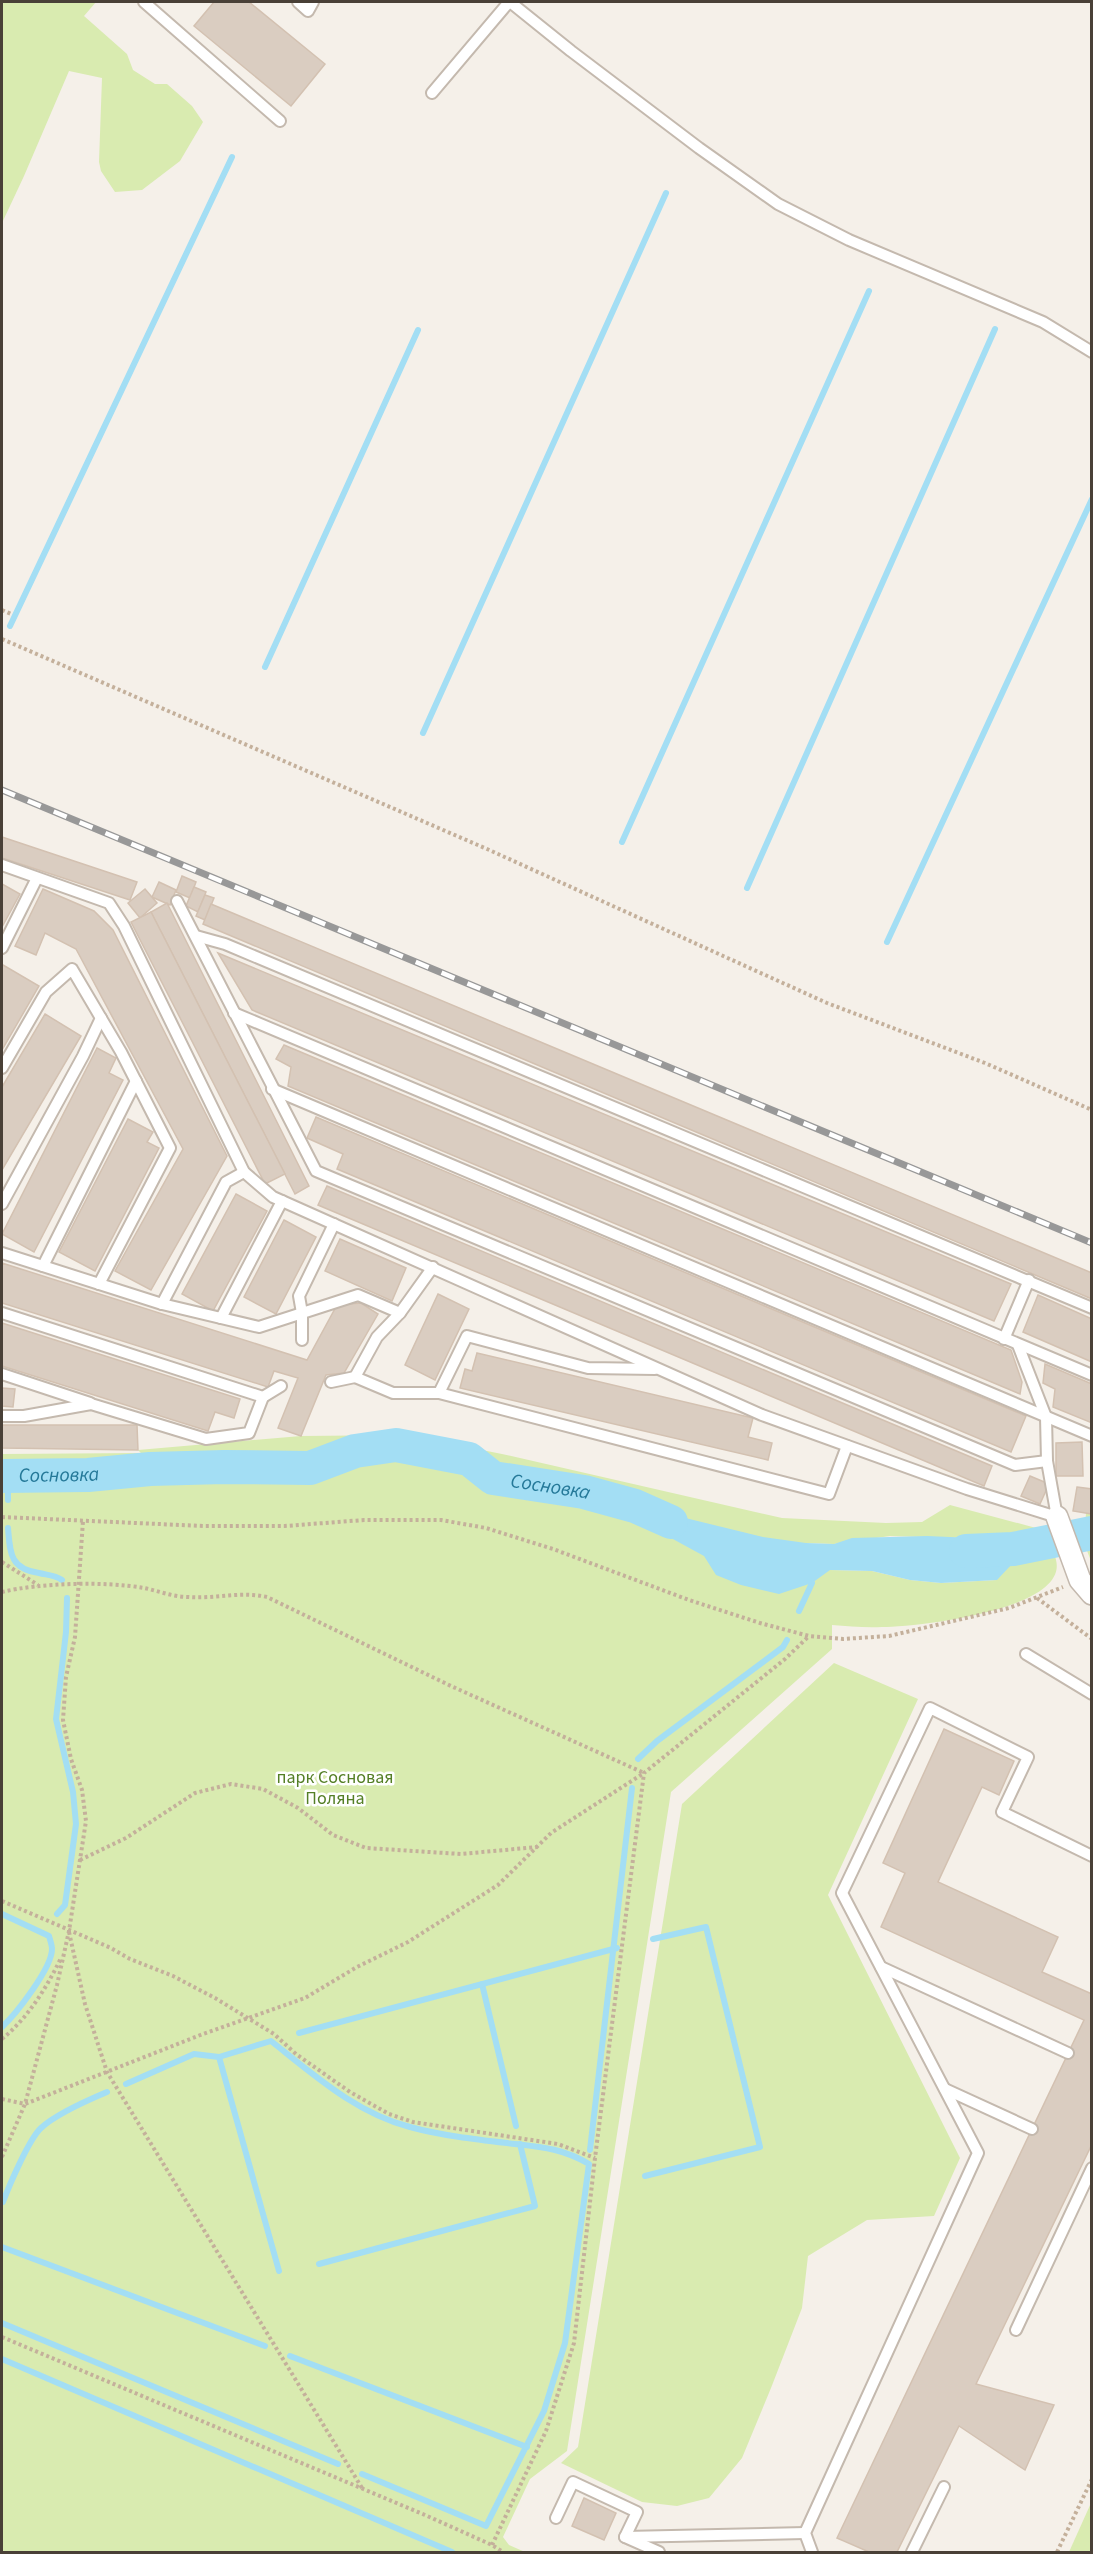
<svg xmlns="http://www.w3.org/2000/svg" width="1093" height="2554" font-family="'Source Sans 3',sans-serif">
	<style>
		.green { fill: #d9ebb0; fill-rule: evenodd }
		.water { fill: #a3def4 }
		.lines { fill: none; stroke-linecap: round; stroke-linejoin: round }
		.stream { stroke: #a3def4; stroke-width: 6 }
		.river { stroke: #a3def4; stroke-width: 34 }
		.building { fill: #dacdc1; stroke: #d3c1b1; stroke-width: 1.5 }
		.lane-casing { stroke: #c4b9ae; stroke-width: 14 }
		.street-casing { stroke: #c4b9ae; stroke-width: 24 }
		.path { stroke: #c4b09b; stroke-width: 4; stroke-dasharray: 3 3; stroke-linecap: butt }
		.lane { stroke: #fff; stroke-width: 10 }
		.street { stroke: #fff; stroke-width: 21 }
		.rail-casing { stroke: #989898; stroke-width: 7 }
		.rail { stroke: #fff; stroke-width: 4.5; stroke-dasharray: 14; stroke-linecap: butt }
		.labels { text-anchor: middle; dominant-baseline: central; stroke-width: 5; stroke-linejoin: round; paint-order: stroke }
		.park-label { font-size: 18px; fill: #547f26; stroke: #fff }
		.water-label { font-size: 20px; font-style: italic; fill: #257999; stroke: #fff }
	</style>
	<rect width="100%" height="100%" fill="#f5f0e9"/>
	<!-- green -->
	<g class="green">
		<path d="M2 2H96L84 16 127 54 133 70 155 84H167L192 106 203 122 180 161 142 190 115 192 101 171 99 162 102 78 69 71 24 176 2 223Z"/>
		<path d="M407 1435 502 1454 782 1518 886 1523 922 1522 950 1505 1040 1529C1051 1537 1053 1547 1056 1560 1069 1610 915 1627 882 1627 865 1628 848 1626 832 1625V1649L671 1792 567 2451 530 2479 503 2537 509 2545 525 2552H2V1454L141 1453 138 1450 301 1436ZM890 1536 996 1539 997 1580 941 1583 910 1580 872 1571 830 1570 806 1543 834 1544Z"/>
		<path d="M1086 1513 1091 1514V1561L1084 1543Z"/>
		<path d="M834 1663 918 1699 828 1895 960 2158 934 2216 867 2220 808 2256 802 2308 771 2388 742 2458 709 2498 677 2506 642 2502 561 2463 578 2447 682 1804Z"/>
		<path d="M1091 2503V2552H1069Z"/>
	</g>
	<!-- water -->
	<path class="water" d="M628 1504 763 1537 806 1543 834 1544 852 1538 927 1536 996 1539 1013 1549V1563L997 1580 941 1583 910 1580 872 1571 830 1570 812 1583 779 1594 741 1585 716 1575 704 1556 649 1526Z"/>
	<g class="lines">
		<!-- stream -->
		<g class="stream">
			<path d="M10 626 232 157"/>
			<path d="M265 667 418 330"/>
			<path d="M423 733 666 193"/>
			<path d="M622 842 869 291"/>
			<path d="M747 888 995 329"/>
			<path d="M887 942 1092 499"/>
			<path d="M8 1476V1500"/>
			<path d="M8 1528C10 1553 10 1569 39 1573 47 1575 55 1575 62 1580"/>
			<path d="M799 1611 812 1583"/>
			<path d="M638 1759 657 1741 783 1647 787 1640"/>
			<path d="M2 1914 49 1936C50 1940 52 1945 52 1949 52 1968 16 2014 2 2027"/>
			<path d="M57 1914 65 1905 76 1824 73 1792 56 1719 66 1632 67 1598"/>
			<path d="M482 1984 516 2126"/>
			<path d="M299 2033 617 1948"/>
			<path d="M219 2057 279 2271"/>
			<path d="M126 2084 194 2054 219 2057 271 2041C314 2075 356 2113 410 2127 443 2136 481 2140 515 2144 542 2147 564 2149 589 2164L565 2343 544 2411 486 2526 362 2474"/>
			<path d="M590 2150 632 1788"/>
			<path d="M645 2176 760 2147 706 1927 653 1939"/>
			<path d="M3 2202C9 2186 29 2139 41 2128 56 2114 88 2100 107 2092"/>
			<path d="M2 2247 265 2346"/>
			<path d="M319 2264 535 2206 520 2144"/>
			<path d="M2 2323 338 2464"/>
			<path d="M290 2356 527 2447"/>
			<path d="M2 2359 452 2552"/>
		</g>
		<!-- river -->
		<g class="river">
			<path id="s1" d="M2 1476 88 1475 150 1469 224 1467 310 1468 355 1451 396 1445 469 1459 493 1478 584 1492 635 1506 671 1522"/>
			<path d="M966 1551 1013 1549 1092 1533"/>
		</g>
	</g>
	<!-- building -->
	<g class="building">
		<path d="M214 2H249L325 64 291 106 194 26Z"/>
		<path d="M2 837 137 882 130 900 2 858Z"/>
		<path d="M182 876 196 882 190 898 176 892Z"/>
		<path d="M159 882 176 890 170 905 152 897Z"/>
		<path d="M2 884 20 894 2 927Z"/>
		<path d="M194 887 206 892 198 912 186 906Z"/>
		<path d="M43 889 94 911 113 930 227 1156 151 1290 115 1271 183 1149 76 949 45 933 36 955 15 946Z"/>
		<path d="M145 889 157 903 140 918 128 903Z"/>
		<path d="M205 895 214 898 205 920 196 916Z"/>
		<path d="M167 903 309 1186 295 1194 151 912Z"/>
		<path d="M211 904 1092 1273V1299L203 924Z"/>
		<path d="M151 912 285 1174 265 1184 131 922Z"/>
		<path d="M218 953 1011 1284 994 1321 252 1010Z"/>
		<path d="M3 965 39 986 2 1050V967Z"/>
		<path d="M45 1014 81 1036 2 1170V1087Z"/>
		<path d="M284 1045 1011 1350 1022 1382 1020 1394 288 1086 291 1067 276 1059Z"/>
		<path d="M97 1048 116 1058 109 1073 123 1080 34 1252 2 1234Z"/>
		<path d="M316 1117 1026 1416 1011 1452 337 1169 343 1154 307 1138Z"/>
		<path d="M128 1119 153 1132 147 1142 159 1148 95 1271 59 1252Z"/>
		<path d="M327 1186 992 1466 984 1486 318 1205Z"/>
		<path d="M236 1194 267 1211 213 1311 182 1294Z"/>
		<path d="M284 1220 316 1237 276 1314 244 1297Z"/>
		<path d="M340 1239 406 1268 392 1301 325 1271Z"/>
		<path d="M2 1263 307 1360 337 1305 361 1303 378 1314 344 1373 326 1375 301 1436 278 1428 298 1378 274 1371 268 1387 2 1303Z"/>
		<path d="M438 1294 469 1309 435 1380 405 1365Z"/>
		<path d="M1038 1295 1092 1319V1362L1023 1332Z"/>
		<path d="M2 1323 240 1399 234 1418 215 1412 208 1431 2 1366Z"/>
		<path d="M477 1353 753 1418 748 1437 772 1443 768 1460 460 1388 465 1369 472 1371Z"/>
		<path d="M1045 1364 1092 1384V1423L1053 1407 1055 1389 1043 1383Z"/>
		<path d="M2 1388 15 1389 13 1407 2 1406Z"/>
		<path d="M2 1425H137L138 1450 2 1448Z"/>
		<path d="M1082 1442 1083 1476H1056V1443Z"/>
		<path d="M1030 1476 1049 1484 1040 1504 1021 1496Z"/>
		<path d="M1077 1487 1092 1489V1514L1073 1511Z"/>
		<path d="M944 1729 1014 1761 999 1795 982 1787 938 1882 1058 1937 1042 1972 1092 1994V2144L976 2384 1054 2405 1025 2470 959 2426 897 2552H869L837 2538 1084 2020 881 1927 905 1873 883 1863Z"/>
		<path d="M584 2498 616 2513 604 2540 572 2526Z"/>
	</g>
	<g class="lines">
		<defs>
			<g id="lane">
				<path d="M144 2 280 121"/>
				<path d="M298 2 308 11 313 2"/>
				<path d="M510 2 571 51 699 148 778 204 849 240 1043 322 1092 352"/>
				<path d="M432 93 509 2"/>
				<path d="M2 865 109 903 124 926 244 1172 273 1197 762 1415 967 1489 1057 1517 1047 1461 1046 1417 1018 1345"/>
				<path d="M177 901 316 1171 1015 1465 1047 1461"/>
				<path d="M196 936 225 944 1092 1308"/>
				<path d="M2 948 37 878"/>
				<path d="M234 1013 1092 1375"/>
				<path d="M2 1068 46 992 72 969 121 1052 170 1148 99 1284"/>
				<path d="M272 1089 1092 1436"/>
				<path d="M2 1204 83 1056 101 1018"/>
				<path d="M2 1253 162 1304 259 1327 358 1295 400 1313 433 1267"/>
				<path d="M43 1266 136 1081"/>
				<path d="M162 1304 226 1182 244 1172"/>
				<path d="M2 1313 263 1397 281 1386"/>
				<path d="M400 1313 377 1337 355 1377 393 1393H439L829 1494 847 1446"/>
				<path d="M221 1318 282 1201"/>
				<path d="M1004 1339 1029 1280"/>
				<path d="M302 1340V1313L299 1296 334 1224"/>
				<path d="M2 1374 90 1403"/>
				<path d="M331 1382 355 1377"/>
				<path d="M439 1393 467 1336 588 1368 655 1369"/>
				<path d="M2 1416H24L91 1404 206 1439 249 1433 263 1397"/>
				<path d="M1026 1654 1092 1694"/>
				<path d="M881 1967 1068 2053"/>
				<path d="M945 2089 1032 2129"/>
				<path d="M1016 2330 1092 2168"/>
				<path d="M556 2518 573 2482 637 2512 625 2537 659 2552"/>
				<path d="M625 2537 805 2533"/>
				<path d="M812 2552 805 2533 978 2153 842 1893 930 1708 1028 1757 1002 1812 1092 1856"/>
				<path d="M912 2552 944 2487"/>
			</g>
			<path id="street" d="M1057 1517 1080 1580 1092 1594"/>
		</defs>
		<!-- lane casing -->
		<use href="#lane" class="lane-casing"/>
		<!-- street casing -->
		<use href="#street" class="street-casing"/>
		<!-- path -->
		<g class="path">
			<path d="M2 610 11 614"/>
			<path d="M2 639 487 849 827 1003 985 1063 1092 1110"/>
			<path d="M2 1517 203 1526H285L364 1520H441L486 1528 553 1549 689 1600 760 1623 809 1636 843 1639 889 1636 1009 1608 1063 1587"/>
			<path d="M2 1562 38 1585"/>
			<path d="M2 1592C39 1583 106 1581 144 1588 159 1591 173 1597 189 1597 215 1599 241 1591 267 1597L451 1686 644 1773"/>
			<path d="M1037 1598 1092 1639"/>
			<path d="M80 1860 126 1838 195 1793 231 1784 263 1789 298 1808 333 1835 366 1848 461 1854 537 1847"/>
			<path d="M2 1901 111 1948 130 1959 173 1976 215 1998 274 2034 296 2054 350 2092 389 2114 413 2122 558 2144 595 2158"/>
			<path d="M69 1932 85 2004 107 2072 362 2488"/>
			<path d="M2 2039C28 2018 47 1987 61 1958"/>
			<path d="M2 2099 25 2104 203 2034 305 1998 357 1967 408 1942 498 1885 551 1833 644 1773"/>
			<path d="M2 2157 25 2104 57 1985 69 1931 86 1821 82 1790 71 1759 63 1720 66 1677 75 1637 83 1521"/>
			<path d="M2 2337 425 2515 492 2545 503 2552"/>
			<path d="M492 2545 546 2431 574 2343 595 2158 644 1773 785 1659 809 1636"/>
			<path d="M1057 2552 1092 2479"/>
		</g>
		<!-- lane -->
		<use href="#lane" class="lane"/>
		<!-- street -->
		<use href="#street" class="street"/>
		<defs>
			<path id="rail" d="M2 790 1092 1243"/>
		</defs>
		<!-- rail casing -->
		<use href="#rail" class="rail-casing"/>
		<!-- rail -->
		<use href="#rail" class="rail"/>
	</g>
	<g class="labels">
		<!-- park labels -->
		<g class="park-label">
			<text x="335" y="1777">парк Сосновая<tspan x="335" dy="21">Поляна</tspan></text>
		</g>
		<!-- water labels -->
		<g class="water-label">
			<text stroke="none"><textPath href="#s1" startOffset="57">Сосновка</textPath></text>
			<text stroke="none"><textPath href="#s1" startOffset="561">Сосновка</textPath></text>
		</g>
	</g>
	<!-- border -->
	<rect width="1093" height="2554" fill="none" stroke="#494037" stroke-width="6"/>
</svg>
